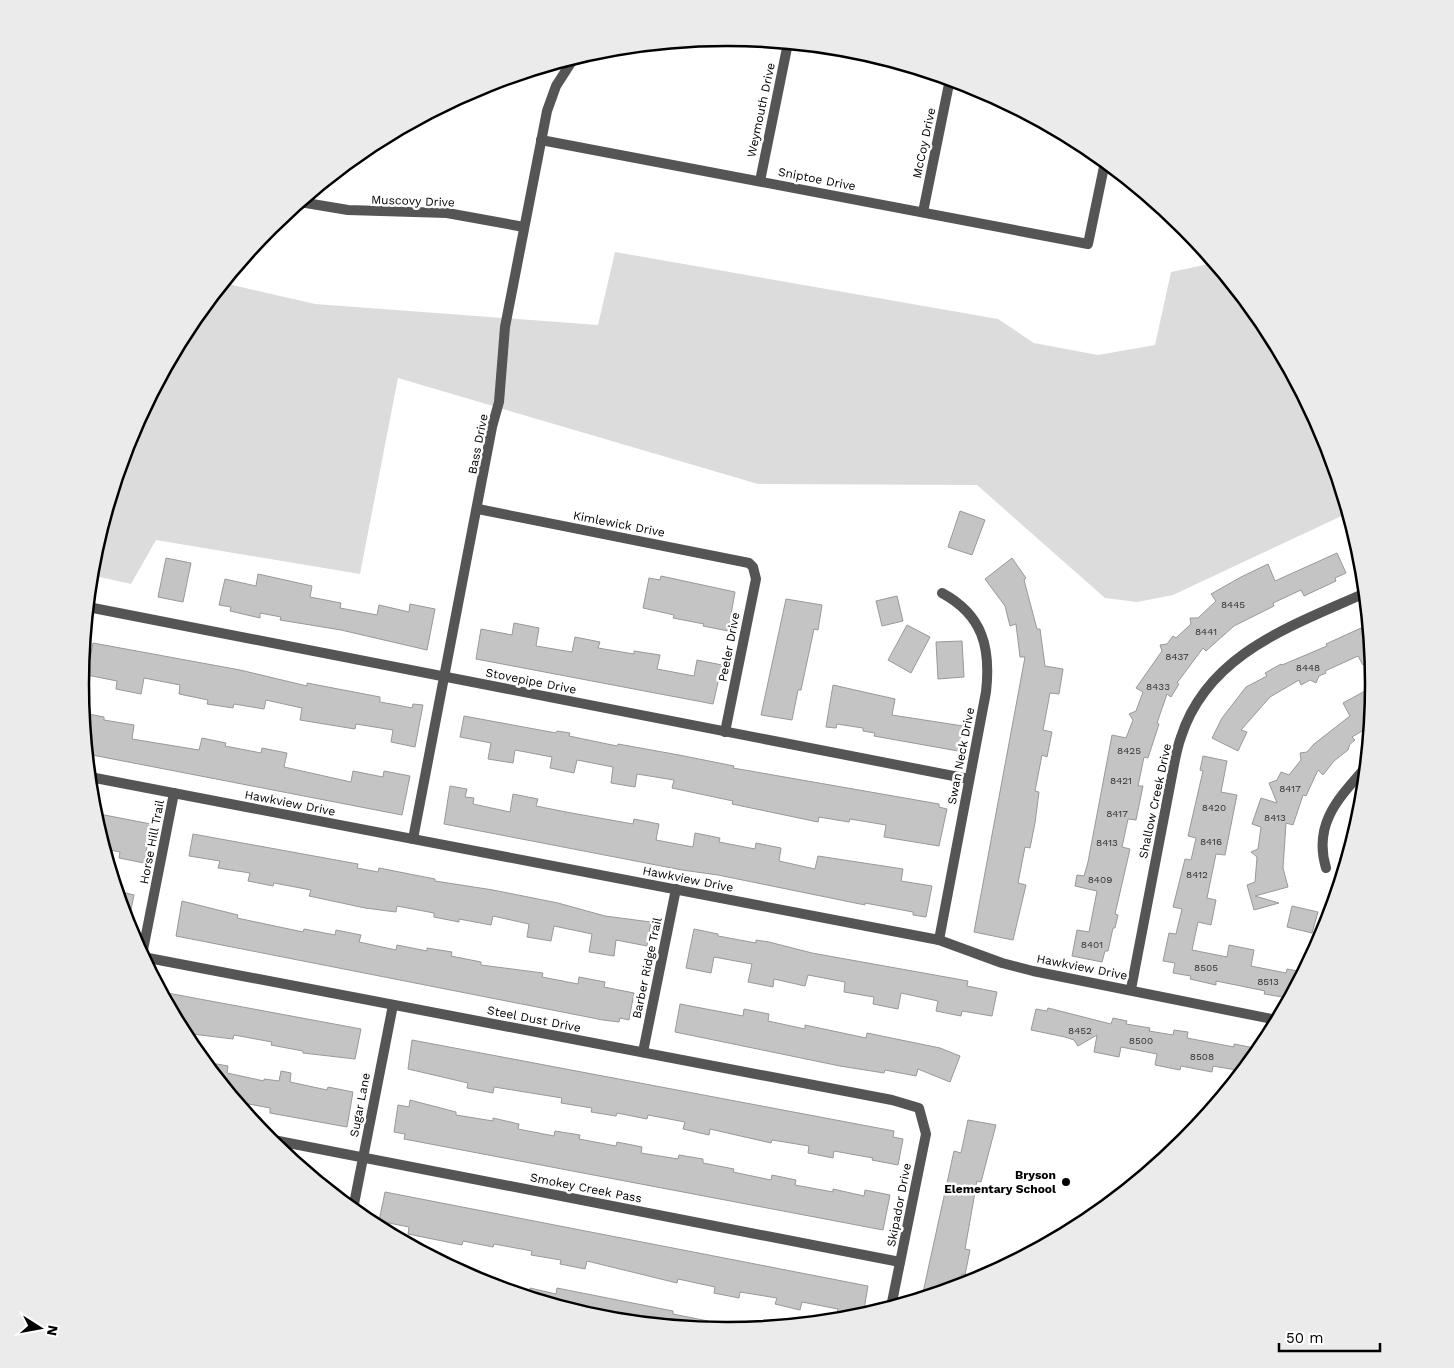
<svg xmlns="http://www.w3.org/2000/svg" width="1454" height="1368" font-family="'Work Sans',sans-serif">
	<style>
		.green { fill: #dcdcdc }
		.building { fill: #c4c4c4; stroke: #999 }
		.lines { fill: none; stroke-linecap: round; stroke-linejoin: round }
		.street { stroke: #555; stroke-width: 10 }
		.poi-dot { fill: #000; stroke: #fff; stroke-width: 2 }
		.labels { text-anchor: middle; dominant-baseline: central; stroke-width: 5; stroke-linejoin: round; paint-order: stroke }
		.number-label { font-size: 10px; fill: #313131 }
		.street-label { font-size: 12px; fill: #000; stroke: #fff }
		.poi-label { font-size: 12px; font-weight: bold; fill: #000; stroke: #fff; text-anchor: end }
		.rim { fill: none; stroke: #000; stroke-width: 2.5 }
	</style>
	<rect width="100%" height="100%" fill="#fff"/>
	<!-- green -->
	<path class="green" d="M615 252 998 319 1034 343 1098 355 1155 345 1171 272 1214 263 1265 325 1324 437 1348 513 1173 595 1137 602 1105 598 977 485 758 484 398 378 360 574 156 540 131 584 91 575 93 558 130 436 190 325 224 283 315 304 598 325Z"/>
	<!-- building -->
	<g class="building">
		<path d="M960 511 985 520 972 555 948 547Z"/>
		<path d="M1337 553 1346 573 1335 578 1336 581 1304 596 1301 590 1273 603 1274 606 1234 626 1206 651 1203 648 1177 683 1179 684 1171 697 1167 694 1157 723 1159 724 1148 758 1144 757 1138 786H1143L1136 820 1128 819 1122 847 1130 849 1115 914 1118 915 1115 928H1113L1108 951H1105L1102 962 1072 956 1077 930 1089 932 1097 891 1075 886 1077 875 1084 876 1088 862 1112 735 1126 738 1133 720 1129 714 1136 711 1143 692 1136 688 1162 651 1160 645 1167 644 1173 636 1176 638 1191 624 1190 618H1198L1216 601 1211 594 1241 577 1268 564 1275 581Z"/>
		<path d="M166 558 191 563 183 602 158 597Z"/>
		<path d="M1012 558 1026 578 1024 580 1037 629H1040L1045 666 1063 669 1059 694 1050 693 1043 730 1052 732 1047 757 1042 755 1035 791 1039 792 1035 823 1030 848 1025 847 1018 883 1026 885 1013 940 974 932 1025 657H1020L1016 624 1010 626 1005 606 985 579Z"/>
		<path d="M258 574 312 586 310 597 341 603 340 608 377 615 379 605 409 612 410 604 435 609 427 650 341 630 280 620 281 617 260 613V618L230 611 231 607 219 605 225 579 256 586Z"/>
		<path d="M661 576 735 592 728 631 703 626 704 624 673 618 674 615 643 608 649 578 660 580Z"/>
		<path d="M897 596 903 621 882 626 876 601Z"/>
		<path d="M786 599 822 605 818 630 814 629 801 690H798L792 720 761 715Z"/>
		<path d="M514 623 539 628 536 646 572 652 575 637 600 642 598 648 634 654V651L660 655 657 669 694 676 697 660 722 665 713 704 476 659 481 629 512 635Z"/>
		<path d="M907 625 930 637 911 673 888 660Z"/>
		<path d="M1361 628 1363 632 1368 630 1371 661 1363 665 1358 656 1325 671 1326 673 1319 676 1316 683 1310 680 1301 685 1299 680 1270 697 1241 730 1247 732 1238 751 1212 738 1222 718 1246 687 1267 676 1265 673 1281 664 1282 665 1327 646 1326 644Z"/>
		<path d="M962 641 964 677 938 679 936 642Z"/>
		<path d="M93 643 240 670 307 686V683L380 697V702L397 705 412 708 413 704 423 705 415 747 391 742 393 730 356 724 355 729 300 720 302 708 266 700 264 709 234 704 233 708 207 704 208 700 179 694 180 685 144 678 141 694 116 689 117 681 87 675Z"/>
		<path d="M833 685 895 699 892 715 963 726 958 751 874 736 875 733 863 731V728L837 724 836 728 826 727Z"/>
		<path d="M1365 691 1372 703 1369 727 1352 737 1355 740 1350 744 1348 750 1334 761 1323 775 1318 770 1306 796 1303 795 1293 825 1286 823 1283 868 1288 887 1255 896 1279 903 1254 910 1247 885 1255 882 1257 857 1251 852 1258 849 1261 827 1252 824 1261 798 1277 803 1269 783 1277 780 1281 772 1289 775 1301 760 1300 753 1307 752 1314 744 1350 716 1343 703Z"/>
		<path d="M83 713 104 717V720L134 725 132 739 199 750 202 738 226 743 225 746 261 753 262 748 287 753 284 767 351 782 353 771 383 777 384 771 410 776 402 815 87 754Z"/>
		<path d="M464 716 556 733 557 731 570 733 569 736 617 746 618 744 679 755 734 766 733 768 939 804V807L947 809 939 846 884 837 886 825 850 819 849 822 819 817 818 822 732 804 733 801 672 788 674 780 637 774 635 787 611 783 613 767 577 760 574 773 550 768 552 757 515 750 513 763 488 759 491 743 460 737Z"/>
		<path d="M1203 756 1227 761 1221 792 1237 795 1225 855 1216 854 1207 898 1216 900 1211 925 1198 922 1192 950 1227 957 1229 945 1254 950 1251 966 1286 973 1287 969 1303 972 1289 998 1264 994 1265 991 1236 985 1216 981V985L1190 979 1191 976 1173 973 1175 963 1163 961 1169 933 1176 934 1182 909 1173 907 1185 859 1191 860 1196 838 1188 836 1203 771 1200 770Z"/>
		<path d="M450 786 467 789 465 797 474 798 473 804 510 812 513 794 538 799 536 806 566 812 633 824 634 819 659 824 656 840 693 847 695 833 720 838 719 842 755 849 756 843 781 848 779 861 815 869 818 856 903 869 901 881 932 886 926 917 913 915V912L865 903V905L718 875 682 870 444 824Z"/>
		<path d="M94 813 151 824 144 863 119 858 120 852 105 849Z"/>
		<path d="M193 834 358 864 357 868 378 872 379 868 435 879V881L493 890 558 903 605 916 651 922 647 946 616 940 614 956 589 952 592 934 554 926 551 941 527 937 529 924 493 916 491 925 459 919V922L434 917V913L397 906 396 912 365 908 309 896 311 890 274 883 273 886 248 881 250 873 218 868 220 861 189 856Z"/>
		<path d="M118 891 134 895 128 924 121 904Z"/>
		<path d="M182 901 238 915 237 918 303 932 304 929 335 935 336 930 361 935 359 942 396 950 397 945 427 951V948L452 952 451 956 481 962V965L543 973 542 977 578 984 579 977 605 982 604 987 634 993 629 1020 620 1018 619 1022 603 1020 176 936Z"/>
		<path d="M1292 906 1318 912 1312 933 1287 927Z"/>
		<path d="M694 929 718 934V936L756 943V940L769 942 812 953 968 981 967 986 997 992 992 1016 962 1011 961 1016 936 1011 938 1001 901 993 898 1009 873 1004 874 997 844 992 845 982 808 975 805 986 774 979 773 987 748 982 752 964 714 957 711 973 686 968Z"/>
		<path d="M162 992 361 1029 355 1059 303 1053V1051L271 1045 272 1042 234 1035 233 1039 184 1033Z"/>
		<path d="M680 1004 743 1016 744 1009 769 1014 768 1021 805 1029V1025L866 1038 867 1033 940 1048 960 1056 950 1082 918 1069 916 1076 885 1070 884 1073 840 1066 675 1032Z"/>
		<path d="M1048 1008 1111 1024 1113 1018 1127 1021 1126 1024 1150 1028 1149 1031 1173 1035 1174 1030 1188 1032 1187 1038 1234 1047V1044L1260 1049 1242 1071 1213 1066 1212 1072 1181 1066 1180 1070 1155 1065 1157 1054 1121 1047 1119 1057 1094 1052 1097 1035 1078 1046 1074 1040 1065 1037 1031 1030 1036 1009 1047 1011Z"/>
		<path d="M412 1040 894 1131 893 1137 903 1139 898 1165 872 1160 873 1158 834 1151 833 1158 808 1153 809 1146 772 1140 771 1143 710 1129 709 1135 683 1129 685 1122 648 1115 647 1119 617 1113 616 1116 591 1112 592 1108 561 1103 562 1098 494 1087 493 1093 467 1088 468 1083 408 1069Z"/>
		<path d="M205 1062 228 1066 227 1073 264 1081V1079L279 1081 281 1071 291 1073 290 1082 327 1090 328 1087 353 1092 347 1127 270 1113V1108L238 1102Z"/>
		<path d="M410 1100 456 1112V1115L493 1121V1118L519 1124 518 1129 554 1136 555 1131 580 1135 579 1139 616 1146 617 1142 642 1147 641 1153 678 1159 679 1155 703 1159V1163L734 1169 733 1172 771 1180 772 1175 796 1180 795 1185 833 1192V1189L864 1196 865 1190 890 1195 883 1230 404 1139 405 1134 394 1132 398 1105 409 1107Z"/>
		<path d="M968 1120 996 1125 981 1182 977 1181 965 1249 970 1250 965 1275 962 1274 959 1286 922 1297 954 1151 961 1153Z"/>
		<path d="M385 1192 868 1286 863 1315 857 1317 837 1313 838 1309 802 1302 800 1310 775 1304 777 1298 740 1292 739 1298 714 1293 715 1287 678 1279 677 1283 587 1261 585 1269 560 1264 561 1260 531 1255 532 1251 494 1244 493 1247 463 1241 462 1245 408 1234 409 1227 379 1221Z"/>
		<path d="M530 1288 556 1294 557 1288 673 1311V1314L708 1321 706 1328 601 1318 528 1296Z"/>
	</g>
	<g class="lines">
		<!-- street -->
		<g class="street">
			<path d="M541 140 1088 244 1105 162"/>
			<path d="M760 181 788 43"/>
			<path d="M300 202 348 210 447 213 524 227"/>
			<path d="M923 212 950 79"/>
			<path d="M478 509 749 563 753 567 756 579 725 732"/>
			<path d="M88 607 969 779"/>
			<path d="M90 777 939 940 1002 963 1033 971 1277 1020"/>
			<path d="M413 839 492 427 499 402 505 327 547 111 556 86 574 58"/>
			<path d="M1326 868C1313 824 1338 799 1365 768"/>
			<path d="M939 940 986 692C991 648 983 615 942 593"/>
			<path d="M142 955 174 793"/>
			<path d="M143 957 892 1100 919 1108 926 1134 891 1307"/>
			<path d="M1131 989 1173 770C1175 759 1177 748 1181 737 1208 653 1292 626 1365 593"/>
			<path d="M643 1052 676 889"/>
			<path d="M268 1139 900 1262"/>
			<path d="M353 1209 393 1005"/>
		</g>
	</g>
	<!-- markers -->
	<circle class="poi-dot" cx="1066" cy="1182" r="5"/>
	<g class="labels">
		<!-- number labels -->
		<g class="number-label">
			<text x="1233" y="604">8445</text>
			<text x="1206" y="631">8441</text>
			<text x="1177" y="656">8437</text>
			<text x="1308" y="667">8448</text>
			<text x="1158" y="686">8433</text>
			<text x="1129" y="750">8425</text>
			<text x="1121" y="780">8421</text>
			<text x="1290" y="788">8417</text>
			<text x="1214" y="807">8420</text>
			<text x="1117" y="813">8417</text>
			<text x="1275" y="817">8413</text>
			<text x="1211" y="841">8416</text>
			<text x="1107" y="842">8413</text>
			<text x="1197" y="874">8412</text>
			<text x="1100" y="879">8409</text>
			<text x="1092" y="944">8401</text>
			<text x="1206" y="967">8505</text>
			<text x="1268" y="981">8513</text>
			<text x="1080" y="1030">8452</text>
			<text x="1141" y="1040">8500</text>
			<text x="1202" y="1056">8508</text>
		</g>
		<!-- street labels -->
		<g class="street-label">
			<text transform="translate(761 110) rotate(-78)">Weymouth Drive</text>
			<text transform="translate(924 143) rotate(-78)">McCoy Drive</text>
			<text transform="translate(817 179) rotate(11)">Sniptoe Drive</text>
			<text transform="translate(413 201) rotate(2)">Muscovy Drive</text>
			<text transform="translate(478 444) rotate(-79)">Bass Drive</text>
			<text transform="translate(619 524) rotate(11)">Kimlewick Drive</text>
			<text transform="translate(729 647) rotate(-79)">Peeler Drive</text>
			<text transform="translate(531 681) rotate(11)">Stovepipe Drive</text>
			<text transform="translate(961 756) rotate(-79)">Swan Neck Drive</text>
			<text transform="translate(1155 801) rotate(-78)">Shallow Creek Drive</text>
			<text transform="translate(290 803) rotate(11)">Hawkview Drive</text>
			<text transform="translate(152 842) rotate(-79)">Horse Hill Trail</text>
			<text transform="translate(688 879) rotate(11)">Hawkview Drive</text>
			<text transform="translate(1082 967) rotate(11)">Hawkview Drive</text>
			<text transform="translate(647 968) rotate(-78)">Barber Ridge Trail</text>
			<text transform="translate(534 1019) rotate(11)">Steel Dust Drive</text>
			<text transform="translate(360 1105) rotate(-79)">Sugar Lane</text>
			<text transform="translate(586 1188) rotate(11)">Smokey Creek Pass</text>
			<text transform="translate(899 1205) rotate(-79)">Skipador Drive</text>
		</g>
		<!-- poi labels -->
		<g class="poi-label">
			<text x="1056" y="1175">Bryson<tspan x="1056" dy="14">Elementary School</tspan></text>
		</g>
	</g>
	<!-- crop -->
	<path d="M0 0H1454V1368H0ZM89 684a638 638 0 1 1 1276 0a638 638 0 1 1-1276 0Z" fill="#ebebeb" fill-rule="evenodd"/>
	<path class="rim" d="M89 684a638 638 0 1 1 1276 0a638 638 0 1 1-1276 0Z"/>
	<!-- north arrow -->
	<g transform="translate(40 1328) rotate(101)" stroke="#ffffff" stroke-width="4" paint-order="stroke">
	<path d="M0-4L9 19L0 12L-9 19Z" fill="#000000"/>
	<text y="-8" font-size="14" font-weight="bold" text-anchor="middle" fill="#000000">N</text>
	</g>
	<!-- scale -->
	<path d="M1279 1343v8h101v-8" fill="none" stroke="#000000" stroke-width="2.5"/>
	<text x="1286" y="1343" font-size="15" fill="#000000" stroke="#ffffff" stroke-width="4" paint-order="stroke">50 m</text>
</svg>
